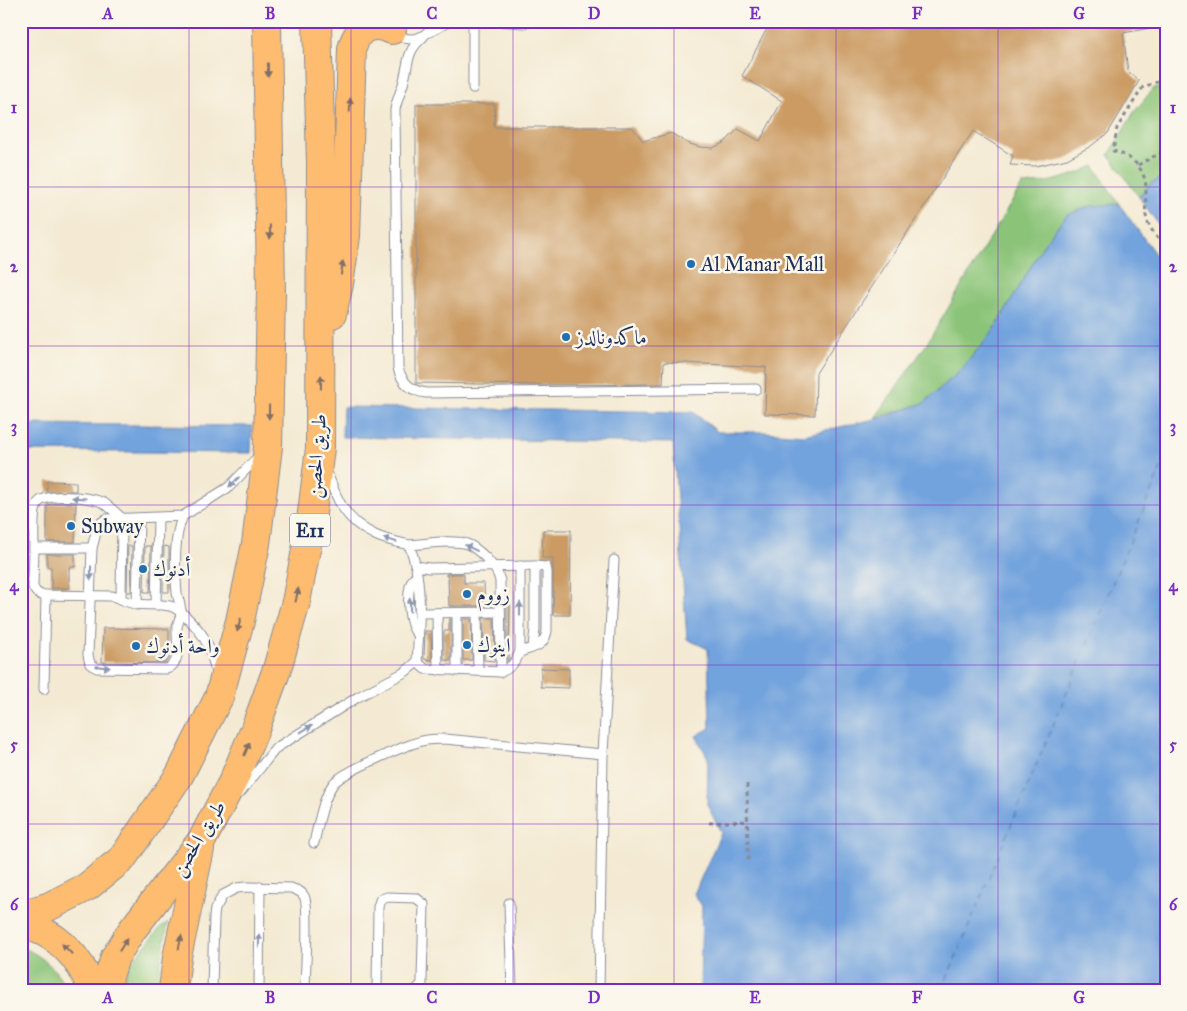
<svg xmlns="http://www.w3.org/2000/svg" width="1187" height="1011" font-family="'IM FELL Great Primer',Amiri,serif">
	<style>
		.green { fill: #8bc478; stroke: #537a6b }
		.water { fill: #72a3dd; stroke: #46699e }
		.lines { fill: none; stroke-linecap: round; stroke-linejoin: round }
		.ferry { stroke: #39588a; stroke-width: 1; stroke-dasharray: 6 5; stroke-linecap: butt }
		.building { fill: #cb9b64 }
		.service-casing { stroke: #888c98; stroke-width: 11 }
		.primary-casing { stroke: #888c98; stroke-width: 30 }
		.path { stroke: #888c98; stroke-width: 3; stroke-dasharray: 4 4; stroke-linecap: butt }
		.service { stroke: #fff; stroke-width: 9 }
		.primary { stroke: #fdbc6f; stroke-width: 28 }
		.oneway { fill: #816e66 }
		.oneway2 { fill: #8d97ae }
		.grid { fill: none; stroke: #7b2cbf; stroke-width: 1; stroke-opacity: 0.55 }
		.poi-dot { fill: #1f6fb2; stroke: #fbf7ec; stroke-width: 2 }
		.labels { text-anchor: middle; dominant-baseline: central; stroke-width: 5; stroke-linejoin: round; paint-order: stroke }
		.shield { fill: #fbf7ec; stroke: #5e6b89; stroke-width: 1 }
		.shield-label { font-size: 19px; font-weight: bold; fill: #1b2f5e }
		.poi-label { font-size: 20px; fill: #1b2f5e; stroke: #fbf7ec; text-anchor: start }
		.street-label { font-size: 20px; fill: #1b2f5e; stroke: #fbf7ec }
		.neatline { fill: none; stroke: #7b2cbf; stroke-width: 2 }
		.grid-label { font-size: 16px; text-anchor: middle; font-weight: bold; fill: #7b2cbf }
	</style>
	<rect width="100%" height="100%" fill="#fbf7ec"/>
	<filter id="ink" filterUnits="userSpaceOnUse"><feTurbulence type="fractalNoise" baseFrequency=".02" numOctaves="2"/><feDisplacementMap in="SourceGraphic" scale="10" xChannelSelector="R" yChannelSelector="G"/><feConvolveMatrix kernelMatrix="1 2 1 2 8 2 1 2 1" color-interpolation-filters="sRGB"/></filter>
	<filter id="wash" filterUnits="userSpaceOnUse"><feTurbulence type="fractalNoise" baseFrequency=".0096" numOctaves="4" result="noise"/><feDisplacementMap in="SourceGraphic" scale="20" xChannelSelector="R" yChannelSelector="G"/><feGaussianBlur stdDeviation="1.12" result="paint"/><feColorMatrix in="noise" values="0 0 0 0 0 0 0 0 0 0 0 0 0 0 0 0 0 1.4 0 .05"/><feComposite in="paint" operator="in"/></filter>
	<g filter="url(#wash)">
		<rect width="100%" height="100%" fill="#f4ead3"/>
		<!-- green -->
		<g class="green">
			<path d="M1166 87V176L1151 183 1139 197 1109 155 1134 112 1154 88Z"/>
			<path d="M1094 166 1119 204 1092 206 1067 215 1045 242 996 327 961 370 924 403 875 418 926 345 1022 185C1049 183 1069 178 1094 166Z"/>
			<path d="M168 922 158 979 157 990H120L130 964 160 928Z"/>
			<path d="M21 947C42 955 58 970 67 990H21Z"/>
		</g>
		<!-- water -->
		<g class="water">
			<path d="M1166 176V235L1139 197 1151 183Z"/>
			<path d="M1119 204 1166 269V990H700L702 906 694 894 721 833 707 804 708 758 696 736 710 728 708 649 687 639 673 443 342 437 343 407 693 412 718 432H765L804 435 884 417 924 403 961 370 996 327 1045 242 1067 215 1092 206Z"/>
			<path d="M21 424 252 426 251 453 21 451Z"/>
		</g>
		<g class="lines">
			<!-- ferry -->
			<path class="ferry" d="M942 990 1166 456"/>
		</g>
		<g id="blocks">
			<!-- building -->
			<g class="building">
				<path d="M771 21H1150L1151 28 1123 33 1128 71 1139 81 1108 133 1091 146 1067 159 1036 166 1010 165 1013 156 973 131 816 373 815 415 765 414 766 367 664 362 663 384 542 385 416 383V104H495L494 127H632L643 141 671 133 687 143 700 147 713 148 725 142 738 129 760 141 782 101 742 76Z"/>
				<path d="M47 481 76 482V491L47 492Z"/>
				<path d="M59 503H76L75 542H47V505Z"/>
				<path d="M543 530H571L570 615H553V558H542Z"/>
				<path d="M128 546H132L131 592H127Z"/>
				<path d="M145 546H151L150 592H144Z"/>
				<path d="M164 546 169 547V592H163Z"/>
				<path d="M47 554H75V567H69V588H51V567H47Z"/>
				<path d="M446 574H464V583H484L485 605 494 606H449L448 576H446Z"/>
				<path d="M507 604H510L509 659 507 661Z"/>
				<path d="M483 618H494L495 661 484 660Z"/>
				<path d="M449 619H451V660H444V631H449Z"/>
				<path d="M463 619H471L472 660H463Z"/>
				<path d="M103 628 169 629V659L165 663 102 662Z"/>
				<path d="M425 631H431L432 660 424 659Z"/>
				<path d="M541 668 569 669V688L541 687Z"/>
			</g>
		</g>
	</g>
	<g filter="url(#ink)">
		<use href="#blocks" fill-opacity="0" stroke="#888c98" stroke-width="1"/>
		<g class="lines">
			<defs>
				<g id="service">
					<path d="M497 21 524 23 529 21"/>
					<path d="M395 32C409 45 428 39 434 21"/>
					<path d="M430 32 450 21"/>
					<path d="M423 37C408 50 409 58 405 76 403 88 397 98 395 110L398 368C402 383 411 391 426 393L756 389"/>
					<path d="M473 88V21"/>
					<path d="M183 516C173 537 175 570 177 593 178 599 181 606 181 612 181 617 178 622 177 627 176 641 183 662 167 669L97 668 90 664 88 655 92 548 98 525 106 519 183 516 229 487 259 456"/>
					<path d="M409 545C425 544 452 539 467 544 475 547 481 553 486 558 493 566 498 571 500 581L501 672 425 669 417 662"/>
					<path d="M34 548C34 537 32 511 38 503 45 492 93 497 104 503 110 507 116 513 122 518L121 599C137 608 153 603 170 606 180 608 199 629 204 638 210 648 214 662 216 674"/>
					<path d="M92 548H34L33 587 36 592 41 595 112 596 121 599"/>
					<path d="M416 566 429 568 535 566 546 567 547 572V631C544 647 534 647 520 652 516 662 511 668 501 672"/>
					<path d="M520 566V652"/>
					<path d="M417 575C415 577 413 579 412 581 406 592 408 628 418 634"/>
					<path d="M137 605 139 518"/>
					<path d="M156 605 158 518"/>
					<path d="M419 613 500 612"/>
					<path d="M437 613 438 670"/>
					<path d="M457 613V671"/>
					<path d="M477 613 478 671"/>
					<path d="M533 647 535 629V566"/>
					<path d="M44 689 46 595"/>
					<path d="M240 793 276 748 358 697 405 672 417 662C419 626 424 579 409 545 398 542 385 540 375 535 345 521 336 499 326 469"/>
					<path d="M314 843C318 826 323 798 333 784 342 772 406 745 422 741 430 739 437 739 445 739L603 754"/>
					<path d="M509 903 512 990"/>
					<path d="M212 990 214 917 215 909 223 895 237 888 245 887 291 888C297 890 301 891 304 896 310 906 305 974 305 990"/>
					<path d="M259 990 260 887"/>
					<path d="M377 990 378 907 380 900 387 897 416 898 424 904 422 980V984L416 990"/>
					<path d="M599 990 603 754 614 560"/>
				</g>
				<g id="primary">
					<path d="M332 314 339 284 346 236 352 49C357 27 372 21 392 30"/>
					<path d="M21 915 48 907 87 887 122 859 179 776 219 697 240 621 256 544 268 447 271 292 267 21"/>
					<path d="M21 923C57 933 80 956 92 990"/>
					<path d="M105 990 115 957 132 930 202 840 234 779 255 729 277 669 296 602 310 529 320 448 321 163 317 21"/>
					<path d="M173 990 177 957 200 849"/>
				</g>
			</defs>
			<!-- service casing -->
			<use href="#service" class="service-casing"/>
			<!-- primary casing -->
			<use href="#primary" class="primary-casing"/>
			<!-- path -->
			<g class="path">
				<path d="M1166 79 1143 87 1117 128 1113 151C1133 156 1147 170 1146 192 1146 202 1144 213 1148 223 1152 232 1160 241 1166 249"/>
				<path d="M1138 165 1166 150"/>
				<path d="M747 784 748 860"/>
				<path d="M709 823 748 821"/>
			</g>
			<!-- service -->
			<use href="#service" class="service"/>
			<!-- primary -->
			<use href="#primary" class="primary"/>
		</g>
		<!-- one-way arrows -->
		<defs><path id="oneway-solid" d="M-6-.8H1V-3.2L6.5 0L1 3.2V.8H-6Z" transform="scale(1.25)"/></defs>
		<g class="oneway">
			<use href="#oneway-solid" transform="translate(268 70) rotate(89)"/>
			<use href="#oneway-solid" transform="translate(350 105) rotate(-88)"/>
			<use href="#oneway-solid" transform="translate(270 232) rotate(89)"/>
			<use href="#oneway-solid" transform="translate(342 268) rotate(-81)"/>
			<use href="#oneway-solid" transform="translate(321 382) rotate(-89)"/>
			<use href="#oneway-solid" transform="translate(269 412) rotate(91)"/>
			<use href="#oneway-solid" transform="translate(297 595) rotate(-78)"/>
			<use href="#oneway-solid" transform="translate(239 625) rotate(105)"/>
			<use href="#oneway-solid" transform="translate(247 749) rotate(-67)"/>
			<use href="#oneway-solid" transform="translate(180 942) rotate(-79)"/>
			<use href="#oneway-solid" transform="translate(123 945) rotate(-58)"/>
			<use href="#oneway-solid" transform="translate(67 949) rotate(-134)"/>
		</g>
		<g class="oneway2">
			<use href="#oneway-solid" transform="translate(234 482) rotate(136)"/>
			<use href="#oneway-solid" transform="translate(79 498) rotate(-177)"/>
			<use href="#oneway-solid" transform="translate(390 540) rotate(-163)"/>
			<use href="#oneway-solid" transform="translate(471 548) rotate(-154)"/>
			<use href="#oneway-solid" transform="translate(91 573) rotate(91)"/>
			<use href="#oneway-solid" transform="translate(410 605) rotate(-91)"/>
			<use href="#oneway-solid" transform="translate(520 609) rotate(-90)"/>
			<use href="#oneway-solid" transform="translate(103 667) rotate(5)"/>
			<use href="#oneway-solid" transform="translate(306 729) rotate(-31)"/>
			<use href="#oneway-solid" transform="translate(259 941) rotate(-89)"/>
		</g>
	</g>
	<!-- grid -->
	<path class="grid" d="M189 21V990M351 21V990M513 21V990M674 21V990M836 21V990M998 21V990M21 187H1166M21 346H1166M21 505H1166M21 665H1166M21 824H1166"/>
	<!-- markers -->
	<g class="poi-dot">
		<circle cx="691" cy="264" r="5"/>
		<circle cx="566" cy="337" r="5"/>
		<circle cx="71" cy="526" r="5"/>
		<circle cx="143" cy="569" r="5"/>
		<circle cx="467" cy="594" r="5"/>
		<circle cx="467" cy="645" r="5"/>
		<circle cx="136" cy="646" r="5"/>
	</g>
	<g class="labels">
		<!-- shield labels -->
		<rect class="shield" x="290" y="513.5" width="40" height="33" rx="4"/>
		<g class="shield-label">
			<text x="310" y="530">E11</text>
		</g>
		<!-- poi labels -->
		<g class="poi-label">
			<text x="701" y="264">Al Manar Mall</text>
			<text x="576" y="337">ماكدونالدز</text>
			<text x="81" y="526">Subway</text>
			<text x="153" y="569">أدنوك</text>
			<text x="477" y="594">زووم</text>
			<text x="477" y="645">اينوك</text>
			<text x="146" y="646">واحة أدنوك</text>
		</g>
		<!-- street labels -->
		<g class="street-label">
			<text transform="translate(316 456) rotate(-86)">طريق الحصن</text>
			<text transform="translate(198 838) rotate(-58)">طريق الحصن</text>
		</g>
	</g>
	<!-- margin -->
	<rect width="1187" height="1011" fill="none" stroke="#fbf7ec" stroke-width="55"/>
	<rect x="28" y="28" width="1132" height="956" class="neatline"/>
	<g class="grid-label">
		<text x="108" y="19">A</text>
		<text x="270" y="19">B</text>
		<text x="432" y="19">C</text>
		<text x="594" y="19">D</text>
		<text x="755" y="19">E</text>
		<text x="917" y="19">F</text>
		<text x="1079" y="19">G</text>
		<text x="14" y="113">1</text>
		<text x="1173" y="113">1</text>
		<text x="14" y="272">2</text>
		<text x="1173" y="272">2</text>
		<text x="14" y="432">3</text>
		<text x="1173" y="432">3</text>
		<text x="14" y="591">4</text>
		<text x="1173" y="591">4</text>
		<text x="14" y="750">5</text>
		<text x="1173" y="750">5</text>
		<text x="14" y="910">6</text>
		<text x="1173" y="910">6</text>
		<text x="108" y="1003">A</text>
		<text x="270" y="1003">B</text>
		<text x="432" y="1003">C</text>
		<text x="594" y="1003">D</text>
		<text x="755" y="1003">E</text>
		<text x="917" y="1003">F</text>
		<text x="1079" y="1003">G</text>
	</g>
</svg>
